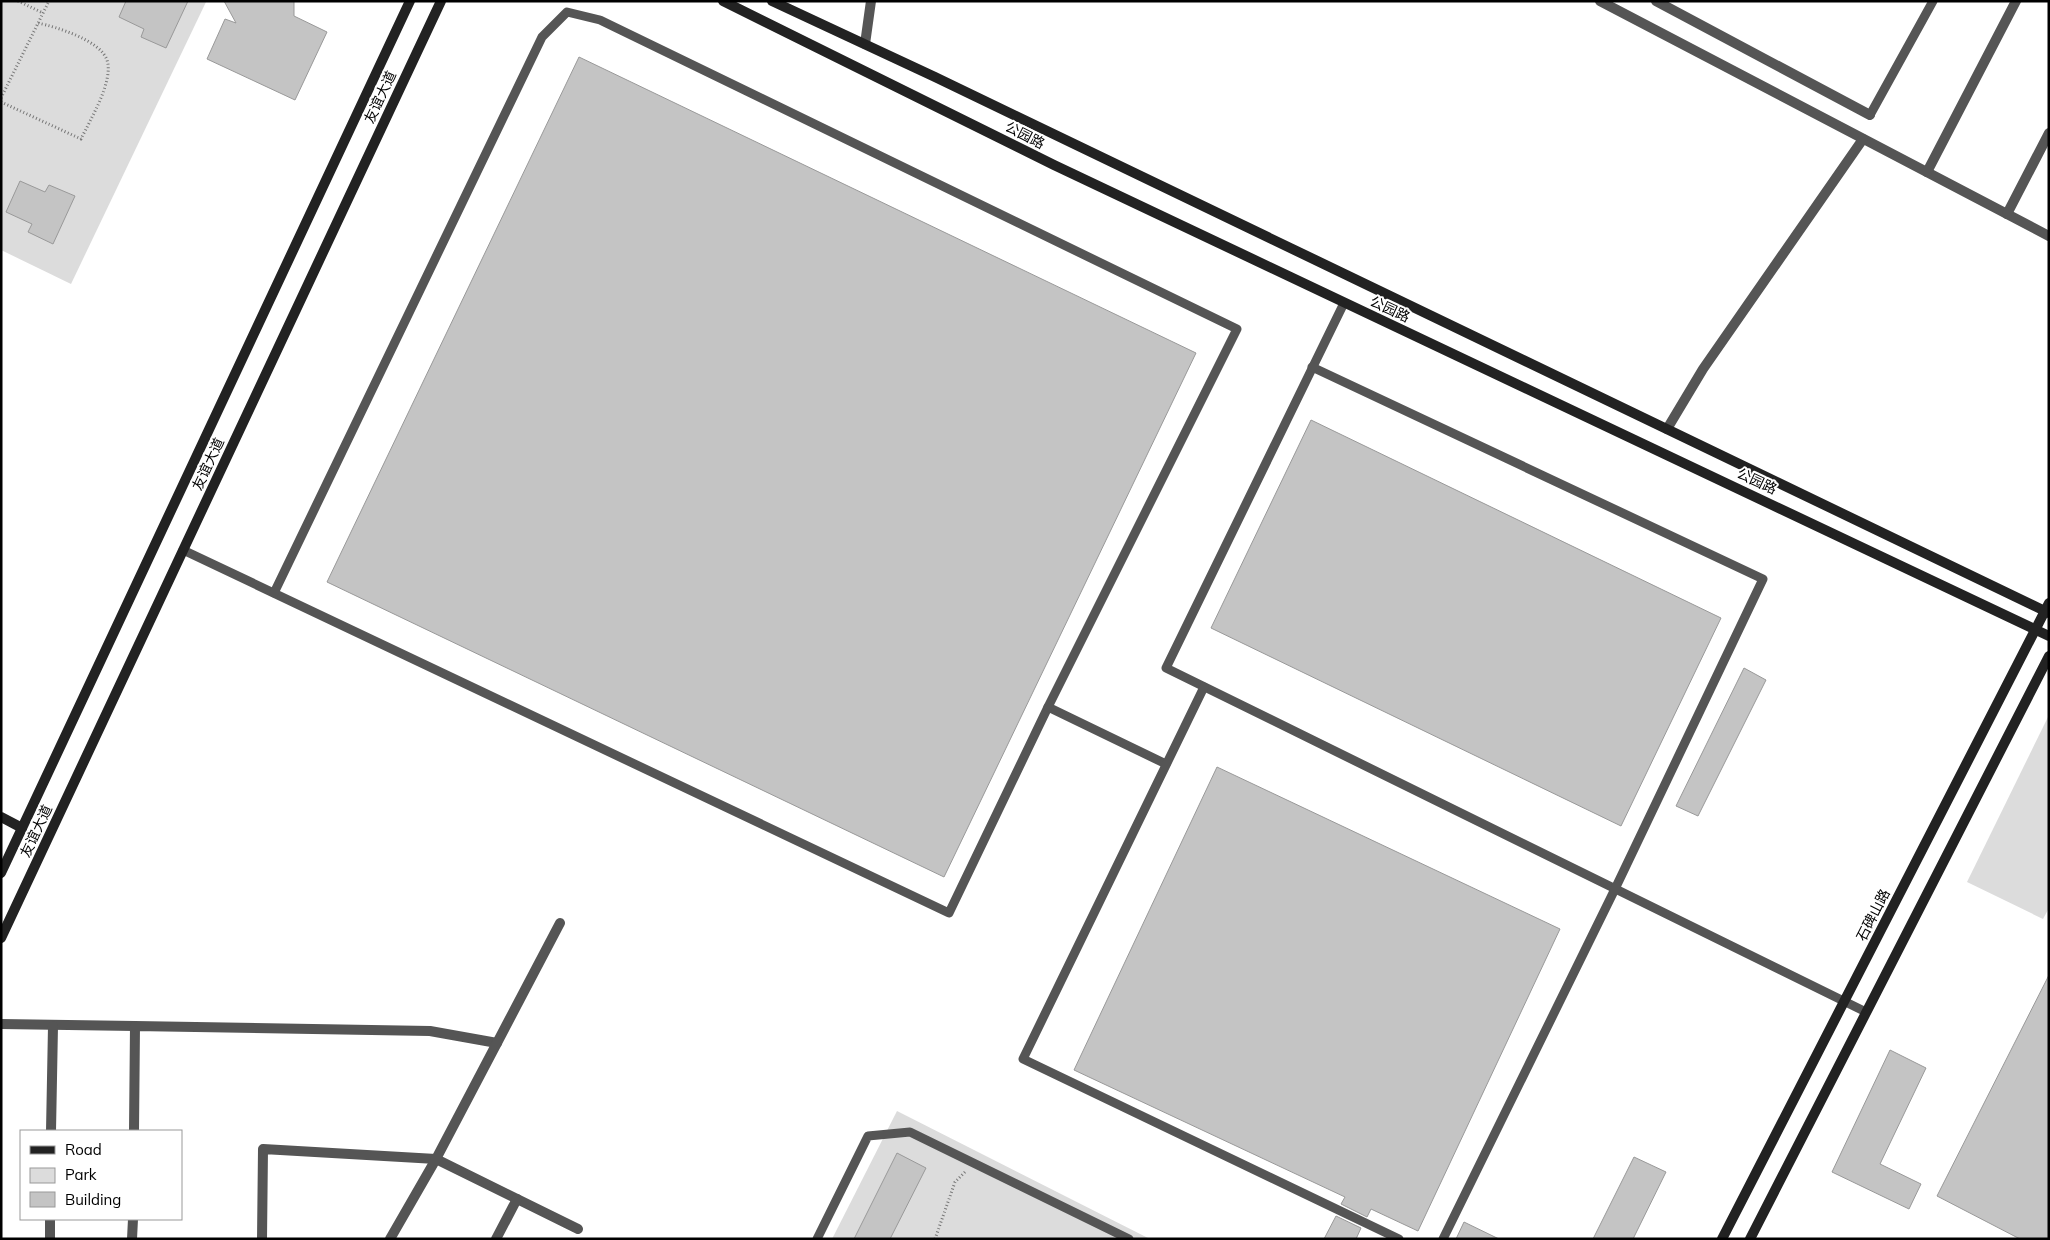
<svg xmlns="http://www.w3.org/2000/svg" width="2050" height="1240" font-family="Mulish,'Noto Sans SC',sans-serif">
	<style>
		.green { fill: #dcdcdc }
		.building { fill: #c4c4c4; stroke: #999 }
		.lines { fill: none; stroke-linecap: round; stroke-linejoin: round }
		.path { stroke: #777; stroke-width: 3; stroke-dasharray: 1 2.5; stroke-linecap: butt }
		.lane { stroke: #555; stroke-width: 9 }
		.street { stroke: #555; stroke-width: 10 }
		.secondary { stroke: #222; stroke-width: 10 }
		.labels { text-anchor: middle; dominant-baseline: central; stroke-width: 4; stroke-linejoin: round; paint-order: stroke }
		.street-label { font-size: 14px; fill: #000; stroke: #fff }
	</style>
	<rect width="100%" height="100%" fill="#fff"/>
	<!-- green -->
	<g class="green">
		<path d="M1 1 206 2 71 284 1 250Z"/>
		<path d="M2049 715V908L2043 919 1967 882Z"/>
		<path d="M897 1111 1150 1239H832Z"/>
	</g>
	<!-- building -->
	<g class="building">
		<path d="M126 1H188L166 48 141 37 144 29 119 17Z"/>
		<path d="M224 1H294V16L327 32 295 100 207 59 225 19 236 23Z"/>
		<path d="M579 57 1196 353 944 877 327 582Z"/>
		<path d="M20 181 45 192 49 185 75 196 53 244 28 232 32 224 6 212Z"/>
		<path d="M1311 420 1721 618 1621 826 1211 628Z"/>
		<path d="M1744 668 1766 680 1698 816 1676 806Z"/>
		<path d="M1217 767 1560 929 1418 1231 1371 1209 1367 1217 1341 1204 1345 1197 1074 1070Z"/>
		<path d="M2049 975V1239H2020L1937 1196Z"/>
		<path d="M1890 1050 1926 1068 1880 1164 1921 1184 1909 1209 1832 1172Z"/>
		<path d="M897 1153 926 1168 890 1239H854Z"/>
		<path d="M1634 1157 1666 1172 1633 1239H1593Z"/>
		<path d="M1336 1216 1361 1228 1356 1239H1324Z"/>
		<path d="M1464 1222 1499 1239H1456Z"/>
	</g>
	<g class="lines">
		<!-- path -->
		<g class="path">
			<path d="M18 1 43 13"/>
			<path d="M1 98 49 1"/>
			<path d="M1 102 81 139C90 120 114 81 107 60 100 40 56 27 38 23"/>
			<path d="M935 1239 955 1182 965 1172"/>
		</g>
		<!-- lane -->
		<g class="lane">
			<path d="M1870 115 1933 1"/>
			<path d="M1344 303 1166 668 1866 1012"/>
			<path d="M1312 367 1763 579 1615 889 1443 1239"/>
			<path d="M183 550 949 913 1048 707 1166 764"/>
			<path d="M274 593 542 37 567 12 600 20 1237 329 1048 707"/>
			<path d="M1204 687 1023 1059 1399 1239"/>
			<path d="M817 1239 868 1136 910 1132 1129 1239"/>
		</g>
		<!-- street -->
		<g class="street">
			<path d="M1600 1 2049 236"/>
			<path d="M1656 1 1870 115"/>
			<path d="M865 44 871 1"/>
			<path d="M1927 172 2016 1"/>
			<path d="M2007 214 2049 133"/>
			<path d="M1667 429 1703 369 1863 139"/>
			<path d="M1 1024 135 1026"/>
			<path d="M51 1131 53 1026"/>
			<path d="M134 1131 135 1026 430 1031 497 1043"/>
			<path d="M50 1239V1219"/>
			<path d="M132 1239 133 1219"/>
			<path d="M262 1239 263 1149 436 1159 578 1229"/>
			<path d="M390 1239 436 1159 560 923"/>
			<path d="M496 1239 517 1199"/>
		</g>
		<!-- secondary -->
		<g class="secondary">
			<path d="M723 1 1054 165 2049 636"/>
			<path d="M772 1 935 77 2049 613"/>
			<path d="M1 817 22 828"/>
			<path d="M1 873 410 1"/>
			<path d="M1 938 441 1"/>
			<path d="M1722 1239 2049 603"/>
			<path d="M1750 1239 2049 656"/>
		</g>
	</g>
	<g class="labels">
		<!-- street labels -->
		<g class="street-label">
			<text transform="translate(380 97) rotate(-65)">友谊大道</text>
			<text transform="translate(1025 135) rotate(27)">公园路</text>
			<text transform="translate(1390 309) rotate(25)">公园路</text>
			<text transform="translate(208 464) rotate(-65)">友谊大道</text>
			<text transform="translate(1757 481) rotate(25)">公园路</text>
			<text transform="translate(36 831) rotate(-65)">友谊大道</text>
			<text transform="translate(1873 915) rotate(-63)">石碑山路</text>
		</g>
	</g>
	<!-- border -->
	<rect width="2050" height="1240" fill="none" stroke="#000000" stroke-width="5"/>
	<!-- legend -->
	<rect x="20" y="1130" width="162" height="90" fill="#ffffff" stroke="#999999"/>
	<rect x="30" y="1146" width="25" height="8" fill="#222222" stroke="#999999"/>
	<text x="65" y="1155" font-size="15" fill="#000000">Road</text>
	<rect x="30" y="1168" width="25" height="15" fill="#dcdcdc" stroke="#999999"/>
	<text x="65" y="1180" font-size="15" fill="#000000">Park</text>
	<rect x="30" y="1192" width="25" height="15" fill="#c4c4c4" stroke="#999999"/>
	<text x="65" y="1205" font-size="15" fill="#000000">Building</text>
</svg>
